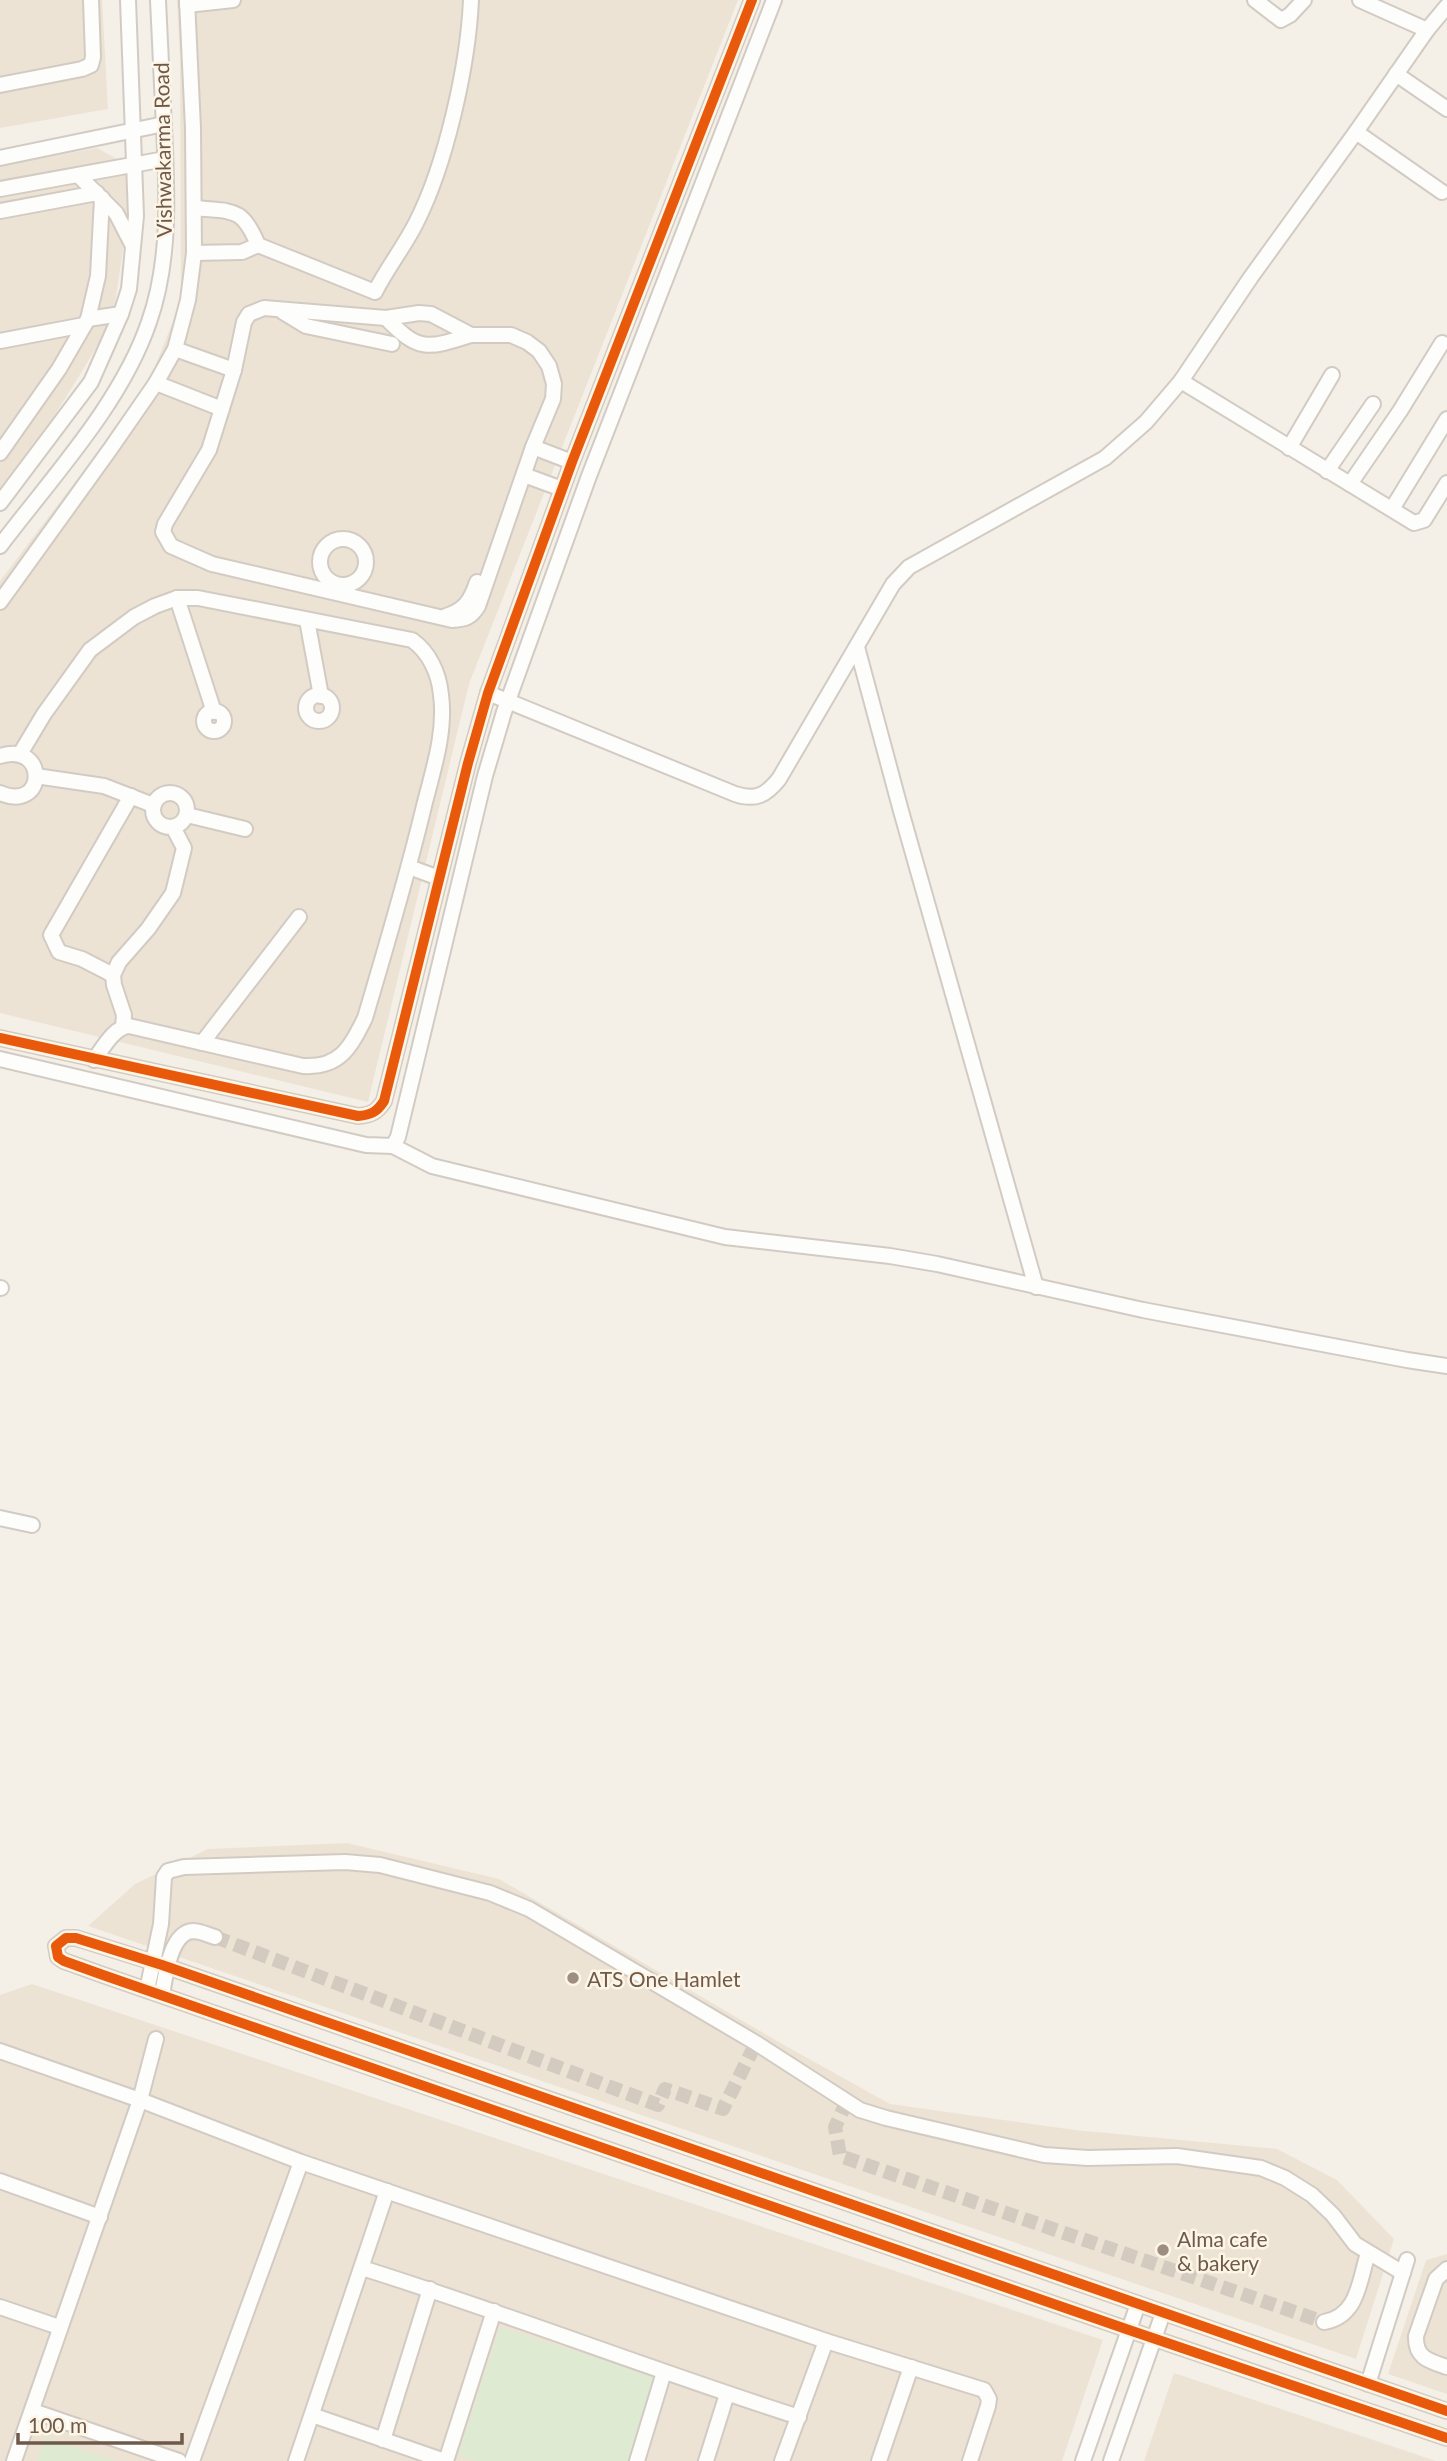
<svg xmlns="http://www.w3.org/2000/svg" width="1447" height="2461" font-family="Lato,sans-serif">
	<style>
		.residential { fill: #ede3d4 }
		.green { fill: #dfead2 }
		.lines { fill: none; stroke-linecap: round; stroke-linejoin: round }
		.minor-tunnel { stroke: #d3cac0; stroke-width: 14; stroke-dasharray: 14 7; stroke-linecap: butt }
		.minor-casing { stroke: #d2cbc3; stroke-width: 18 }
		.minor { stroke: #fdfdfb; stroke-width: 14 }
		.cycleway-casing { stroke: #fdf6e7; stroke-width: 15 }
		.cycleway { stroke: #e8590c; stroke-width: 10 }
		.poi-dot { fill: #9e8e81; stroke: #fdf6e7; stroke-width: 2.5 }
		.labels { text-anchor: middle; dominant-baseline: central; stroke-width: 5; stroke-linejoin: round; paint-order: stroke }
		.street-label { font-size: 21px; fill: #6f594a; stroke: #fdf6e7 }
		.poi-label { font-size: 21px; fill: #6f594a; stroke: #fdf6e7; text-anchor: start }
	</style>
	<rect width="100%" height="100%" fill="#f4f0e7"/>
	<!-- residential -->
	<g class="residential">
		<path d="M0 0H102L108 109 0 128Z"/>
		<path d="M177 0H738L469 684 368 1102 0 1013V581L147 387 181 301 180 58Z"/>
		<path d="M97 148 117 159 129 173 132 191 115 303 104 335 79 376 51 421 0 489V166Z"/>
		<path d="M347 1843 499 1879 784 2045 890 2104 1075 2130 1277 2149 1337 2180 1394 2239 1356 2359 88 1926 135 1884 208 1849Z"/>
		<path d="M32 1984 1103 2340 1062 2461H0V1995Z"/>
		<path d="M1447 2254V2394L1388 2374 1426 2260Z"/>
		<path d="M1174 2373 1436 2461H1144Z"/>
	</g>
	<!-- green -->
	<g class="green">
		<path d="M500 2327 656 2377 628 2461H475L458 2456Z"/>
		<path d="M45 2437 116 2461H37Z"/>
	</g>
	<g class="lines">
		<!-- minor-tunnel -->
		<g class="minor-tunnel">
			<path d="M215 1937 658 2105 665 2089 723 2109 756 2043"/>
			<path d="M847 2101 835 2127 840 2156 1324 2322"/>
		</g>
		<defs>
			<g id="minor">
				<path d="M1255 0 1281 20 1290 15 1304 0"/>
				<path d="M1360 0 1427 30"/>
				<path d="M187 5 233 0"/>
				<path d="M1396 74 1447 109"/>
				<path d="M0 85 82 69 91 65 93 57 91 0"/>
				<path d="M1356 132 1442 192"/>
				<path d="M0 158 164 124"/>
				<path d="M78 175 116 213 132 244"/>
				<path d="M0 189 165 159"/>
				<path d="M195 208C232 212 242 206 258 245L375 292C387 268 404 247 416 223 446 164 468 66 471 0"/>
				<path d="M0 211 97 193"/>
				<path d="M194 253 242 252 258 245"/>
				<path d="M264 308 386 318 419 313 431 314 471 335H511L527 342 539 351 549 366 554 384 553 399 533 447 478 606C471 618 465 619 452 620L212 564 171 546 163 532 165 524 209 450 234 370 244 322 249 314Z"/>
				<path d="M283 312 306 326 392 344"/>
				<path d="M386 318C419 352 427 349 471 335"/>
				<path d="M88 319 121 314"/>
				<path d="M0 341 84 325"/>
				<path d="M175 349 234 370"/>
				<path d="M1181 381 1414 523 1424 520 1447 483"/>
				<path d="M156 383 222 409"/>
				<path d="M533 447 572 462"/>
				<path d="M1289 448 1332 375"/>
				<path d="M0 453 59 369 88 319 98 276 102 198"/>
				<path d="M1327 471 1373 404"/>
				<path d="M524 475 562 489"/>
				<path d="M1350 484 1400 411 1442 343"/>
				<path d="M0 503 91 382 121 314 129 289 136 216 128 0"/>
				<path d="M1392 509 1447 419"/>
				<circle cx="343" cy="562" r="23"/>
				<path d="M0 546C52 477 121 404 149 322 171 260 167 191 164 127 162 85 160 42 158 0"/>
				<path d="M177 598 214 712"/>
				<path d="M0 602 111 448 156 383 175 349 188 300 194 253 193 128 187 0"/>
				<path d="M446 616C465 610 471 600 477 582"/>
				<path d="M307 620 321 696"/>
				<path d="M857 647 901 811 1036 1287"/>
				<path d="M488 693 735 794C756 801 766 795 779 779L893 584 909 567 1105 458 1146 422 1181 381 1251 277 1356 132 1427 30 1447 6"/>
				<circle cx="319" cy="708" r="13"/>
				<circle cx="214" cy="721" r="10"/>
				<path d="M20 754 44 714 90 650 134 617 155 606 177 598H198L412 640C429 652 439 673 441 695 446 732 433 770 424 806 407 877 386 947 365 1018 350 1048 340 1068 303 1066L129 1026C114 1027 103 1048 94 1060"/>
				<path d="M0 756C48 741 47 813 0 793"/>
				<path d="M36 776 104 786 153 805"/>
				<circle cx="170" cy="810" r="17"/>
				<path d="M187 815 245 829"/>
				<path d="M409 867 439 878"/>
				<path d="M113 975 82 959 59 952 51 935 131 796"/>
				<path d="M123 1027 124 1015 114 985 113 975 119 962 148 929 173 893 184 848 173 827"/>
				<path d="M0 1038 358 1116C371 1115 377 1112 384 1101L468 763 488 693 572 462 752 0"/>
				<path d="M202 1043 299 917"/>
				<path d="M0 1059 366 1145 393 1146 432 1166 725 1237 890 1256 937 1264 1143 1310 1407 1360 1447 1366"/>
				<path d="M393 1146 398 1137 485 776 504 712 589 476 774 0"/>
				<path d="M0 1288H1"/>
				<path d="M0 1518 32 1525"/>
				<path d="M147 1990 161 1924 164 1877 168 1871 184 1867 345 1862 380 1865 490 1893 529 1909 756 2043 860 2110 886 2118 1044 2155 1088 2158 1177 2156 1261 2168 1285 2178 1312 2195 1333 2215 1355 2244 1403 2273"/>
				<path d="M162 1995C165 1978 170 1932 193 1931 200 1931 208 1935 215 1937"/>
				<path d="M0 2051 140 2100 301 2162 826 2341 984 2390 989 2399 988 2406 970 2461"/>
				<path d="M0 2181 100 2217"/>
				<path d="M362 2268C509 2314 652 2370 799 2417"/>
				<path d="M1447 2269 1436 2279 1416 2336C1415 2358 1429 2361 1447 2367"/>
				<path d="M0 2307 59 2327"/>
				<path d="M1324 2322C1358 2316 1359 2282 1368 2253"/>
				<path d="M1368 2384 1407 2260"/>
				<path d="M33 2411 179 2461"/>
				<path d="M1447 2411 162 1965 76 1938H66L56 1946 58 1957 64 1961 103 1975 1129 2330 1447 2438"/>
				<path d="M312 2415 445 2461"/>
				<path d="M383 2440 430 2289"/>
				<path d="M14 2461 140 2100 156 2039"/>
				<path d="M192 2461 301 2162"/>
				<path d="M296 2461 387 2191"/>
				<path d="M446 2461 494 2311"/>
				<path d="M637 2461 664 2372"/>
				<path d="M706 2461 727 2394"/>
				<path d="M782 2461 826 2341"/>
				<path d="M879 2461 911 2367"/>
				<path d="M1083 2461 1138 2304"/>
				<path d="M1111 2461 1163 2313"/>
			</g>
		</defs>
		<!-- minor casing -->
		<use href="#minor" class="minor-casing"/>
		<!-- minor -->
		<use href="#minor" class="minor"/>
		<defs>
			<g id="cycleway">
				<path d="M0 1038 358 1116C371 1115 377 1112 384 1101L468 763 488 693 572 462 752 0"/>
				<path d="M1447 2411 162 1965 76 1938H66L56 1946 58 1957 64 1961 103 1975 1129 2330 1447 2438"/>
			</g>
		</defs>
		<!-- cycleway casing -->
		<use href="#cycleway" class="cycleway-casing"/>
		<!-- cycleway -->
		<use href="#cycleway" class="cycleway"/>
	</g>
	<!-- markers -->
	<g class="poi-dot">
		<circle cx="573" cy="1978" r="7"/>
		<circle cx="1163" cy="2250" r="7"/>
	</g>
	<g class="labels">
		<!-- street labels -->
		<g class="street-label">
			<text transform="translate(162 150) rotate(-91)">Vishwakarma Road</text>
		</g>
		<!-- poi labels -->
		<g class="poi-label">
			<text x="587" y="1978">ATS One Hamlet</text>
			<text x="1177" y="2238">Alma cafe<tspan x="1177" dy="24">&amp; bakery</tspan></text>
		</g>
	</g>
	<!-- scale -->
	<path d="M18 2433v10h164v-10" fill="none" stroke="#6f594a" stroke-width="3.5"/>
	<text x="28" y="2433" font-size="21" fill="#6f594a" stroke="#fdf6e7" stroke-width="5" paint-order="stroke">100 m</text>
</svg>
